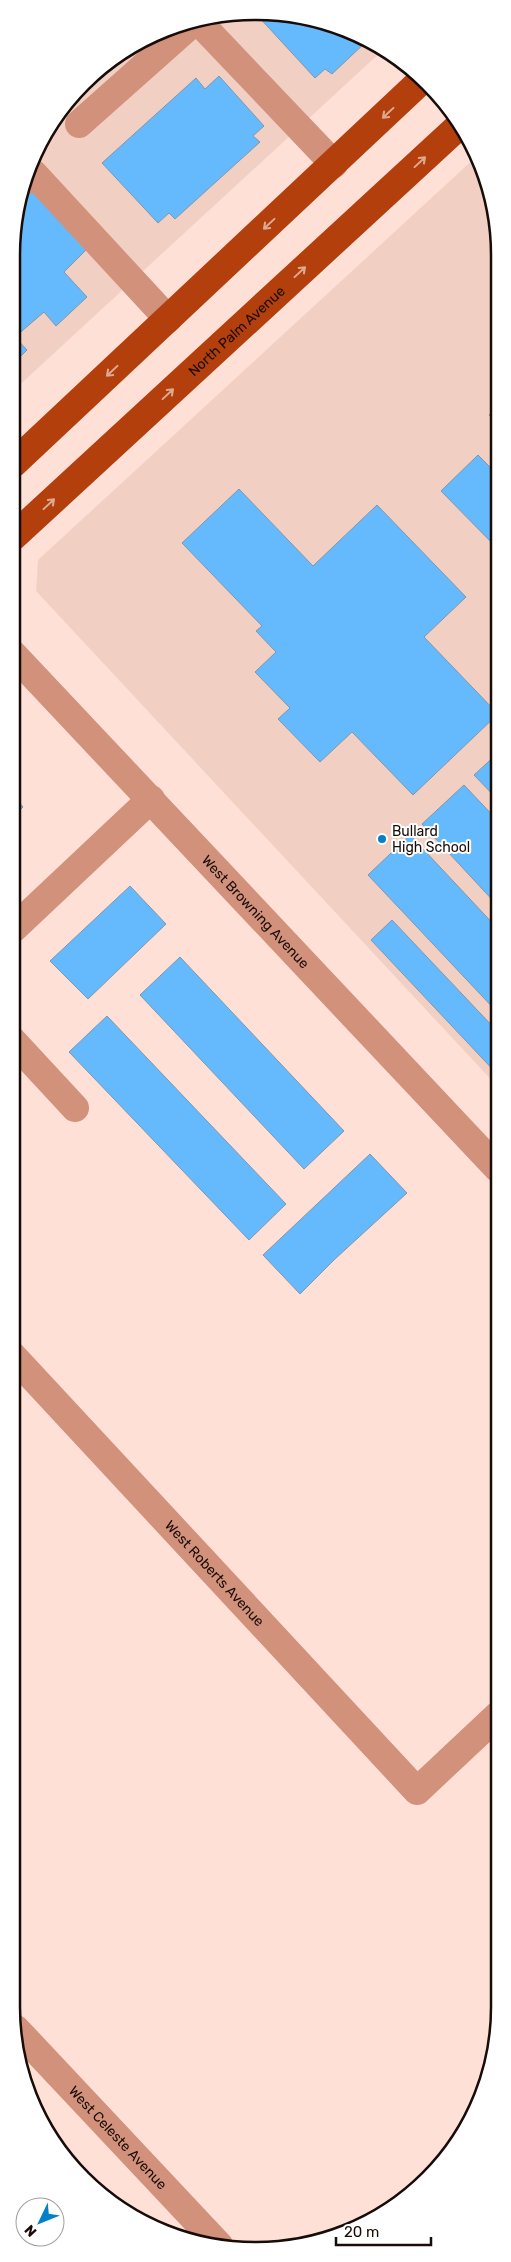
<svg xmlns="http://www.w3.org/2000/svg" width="511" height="2262" font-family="Rubik,sans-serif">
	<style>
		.built { fill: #f2cfc3 }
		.building { fill: #65bafe; stroke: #7d97ad }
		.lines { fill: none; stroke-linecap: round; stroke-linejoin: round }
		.minor { stroke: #d2917b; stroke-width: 28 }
		.major { stroke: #b33f0d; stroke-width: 28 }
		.oneway { stroke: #dda992 }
		.poi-dot { fill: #0380c8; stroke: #fff; stroke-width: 2 }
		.labels { text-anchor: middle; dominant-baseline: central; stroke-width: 4; stroke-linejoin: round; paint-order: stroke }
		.street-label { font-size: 14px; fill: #180c08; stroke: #fff }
		.poi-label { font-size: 14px; fill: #180c08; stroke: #fff; text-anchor: start }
		.rim { fill: none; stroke: #180c08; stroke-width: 2.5 }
	</style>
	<rect width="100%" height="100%" fill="#fee0d6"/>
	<!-- built -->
	<g class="built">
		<path d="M288 13 364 37 383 50 13 391V223L44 133 107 62 193 20Z"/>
		<path d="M477 156 498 224V1087L36 591 38 560Z"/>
	</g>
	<!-- building -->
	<g class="building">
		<path d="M288 13 364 37 368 40 332 74 325 69 315 78 257 15Z"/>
		<path d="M219 76 264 126 253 136 260 142 175 219 169 213 158 223 102 163 196 78 205 89Z"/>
		<path d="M28 187 87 249 64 272 87 297 56 326 44 312 15 337 27 350 13 364V238L22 230 14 221 24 191Z"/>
		<path d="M498 407V424L489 415Z"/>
		<path d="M478 455 498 475V549L441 491Z"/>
		<path d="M239 489 313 566 377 505 466 597 424 637 498 714 413 795 352 732 320 762 278 719 290 708 255 672 276 652 256 631 262 626 182 543Z"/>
		<path d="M498 753V800L474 775Z"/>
		<path d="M464 785 498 821V906L422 824Z"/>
		<path d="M13 795 23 807 13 817Z"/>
		<path d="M410 835 498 929V1013L368 875Z"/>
		<path d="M130 886 166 924 88 999 50 961Z"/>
		<path d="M392 920 498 1032V1075L371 940Z"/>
		<path d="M180 957 344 1131 304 1169 140 995Z"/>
		<path d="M107 1016 286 1204 249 1240 69 1052Z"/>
		<path d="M370 1154 407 1193 335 1259 300 1294 263 1255Z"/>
	</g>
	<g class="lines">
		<!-- minor -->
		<g class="minor">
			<path d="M196 19 334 164"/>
			<path d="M79 124 196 20"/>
			<path d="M28 180 34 174 168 319"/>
			<path id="s1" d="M13 654 498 1169"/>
			<path d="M13 929 151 799"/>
			<path d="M12 1040 75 1108"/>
			<path id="s2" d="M12 1355 417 1791 498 1715"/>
			<path id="s3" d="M16 2029 219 2245"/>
		</g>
		<!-- major -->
		<g class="major">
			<path d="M13 464 423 79"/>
			<path id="s4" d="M13 537 459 126"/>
		</g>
	</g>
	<!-- one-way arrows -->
	<defs><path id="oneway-shaft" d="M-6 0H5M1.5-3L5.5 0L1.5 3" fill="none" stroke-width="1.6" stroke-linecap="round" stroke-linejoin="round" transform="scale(1.25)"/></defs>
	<g class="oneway">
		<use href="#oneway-shaft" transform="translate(388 113) rotate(137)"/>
		<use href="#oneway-shaft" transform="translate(420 162) rotate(-43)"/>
		<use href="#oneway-shaft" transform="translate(269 224) rotate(137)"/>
		<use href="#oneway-shaft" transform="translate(300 272) rotate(-43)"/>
		<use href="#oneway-shaft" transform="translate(112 371) rotate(137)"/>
		<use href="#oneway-shaft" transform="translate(168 394) rotate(-43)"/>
		<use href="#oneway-shaft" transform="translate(49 504) rotate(-43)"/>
	</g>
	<!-- markers -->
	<circle class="poi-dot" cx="382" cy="839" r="5"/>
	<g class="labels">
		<!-- street labels -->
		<g class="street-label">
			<text stroke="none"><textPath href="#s4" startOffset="304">North Palm Avenue</textPath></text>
			<text stroke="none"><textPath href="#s1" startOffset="354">West Browning Avenue</textPath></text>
			<text stroke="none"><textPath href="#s2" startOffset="298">West Roberts Avenue</textPath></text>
			<text stroke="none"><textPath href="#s3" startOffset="149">West Celeste Avenue</textPath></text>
		</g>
		<!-- poi labels -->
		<g class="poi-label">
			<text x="392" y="831">Bullard<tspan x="392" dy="16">High School</tspan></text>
		</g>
	</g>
	<!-- crop -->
	<path d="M0 0H511V2262H0ZM255 20H256A235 235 0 0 1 491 255V2007A235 235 0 0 1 256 2242H255A235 235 0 0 1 20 2007V255A235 235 0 0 1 255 20Z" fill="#fff" fill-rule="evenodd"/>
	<path class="rim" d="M255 20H256A235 235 0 0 1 491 255V2007A235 235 0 0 1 256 2242H255A235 235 0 0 1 20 2007V255A235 235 0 0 1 255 20Z"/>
	<!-- north arrow -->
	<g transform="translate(40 2222) rotate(227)"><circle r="24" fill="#ffffff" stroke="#a39e9c"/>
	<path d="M0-4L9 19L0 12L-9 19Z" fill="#0380c8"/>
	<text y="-8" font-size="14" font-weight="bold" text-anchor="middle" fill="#180c08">N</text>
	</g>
	<!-- scale -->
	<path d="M336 2237v8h95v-8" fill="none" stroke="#180c08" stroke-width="2.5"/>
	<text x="344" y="2237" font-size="15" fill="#180c08" stroke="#ffffff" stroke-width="4" paint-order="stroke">20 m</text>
</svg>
